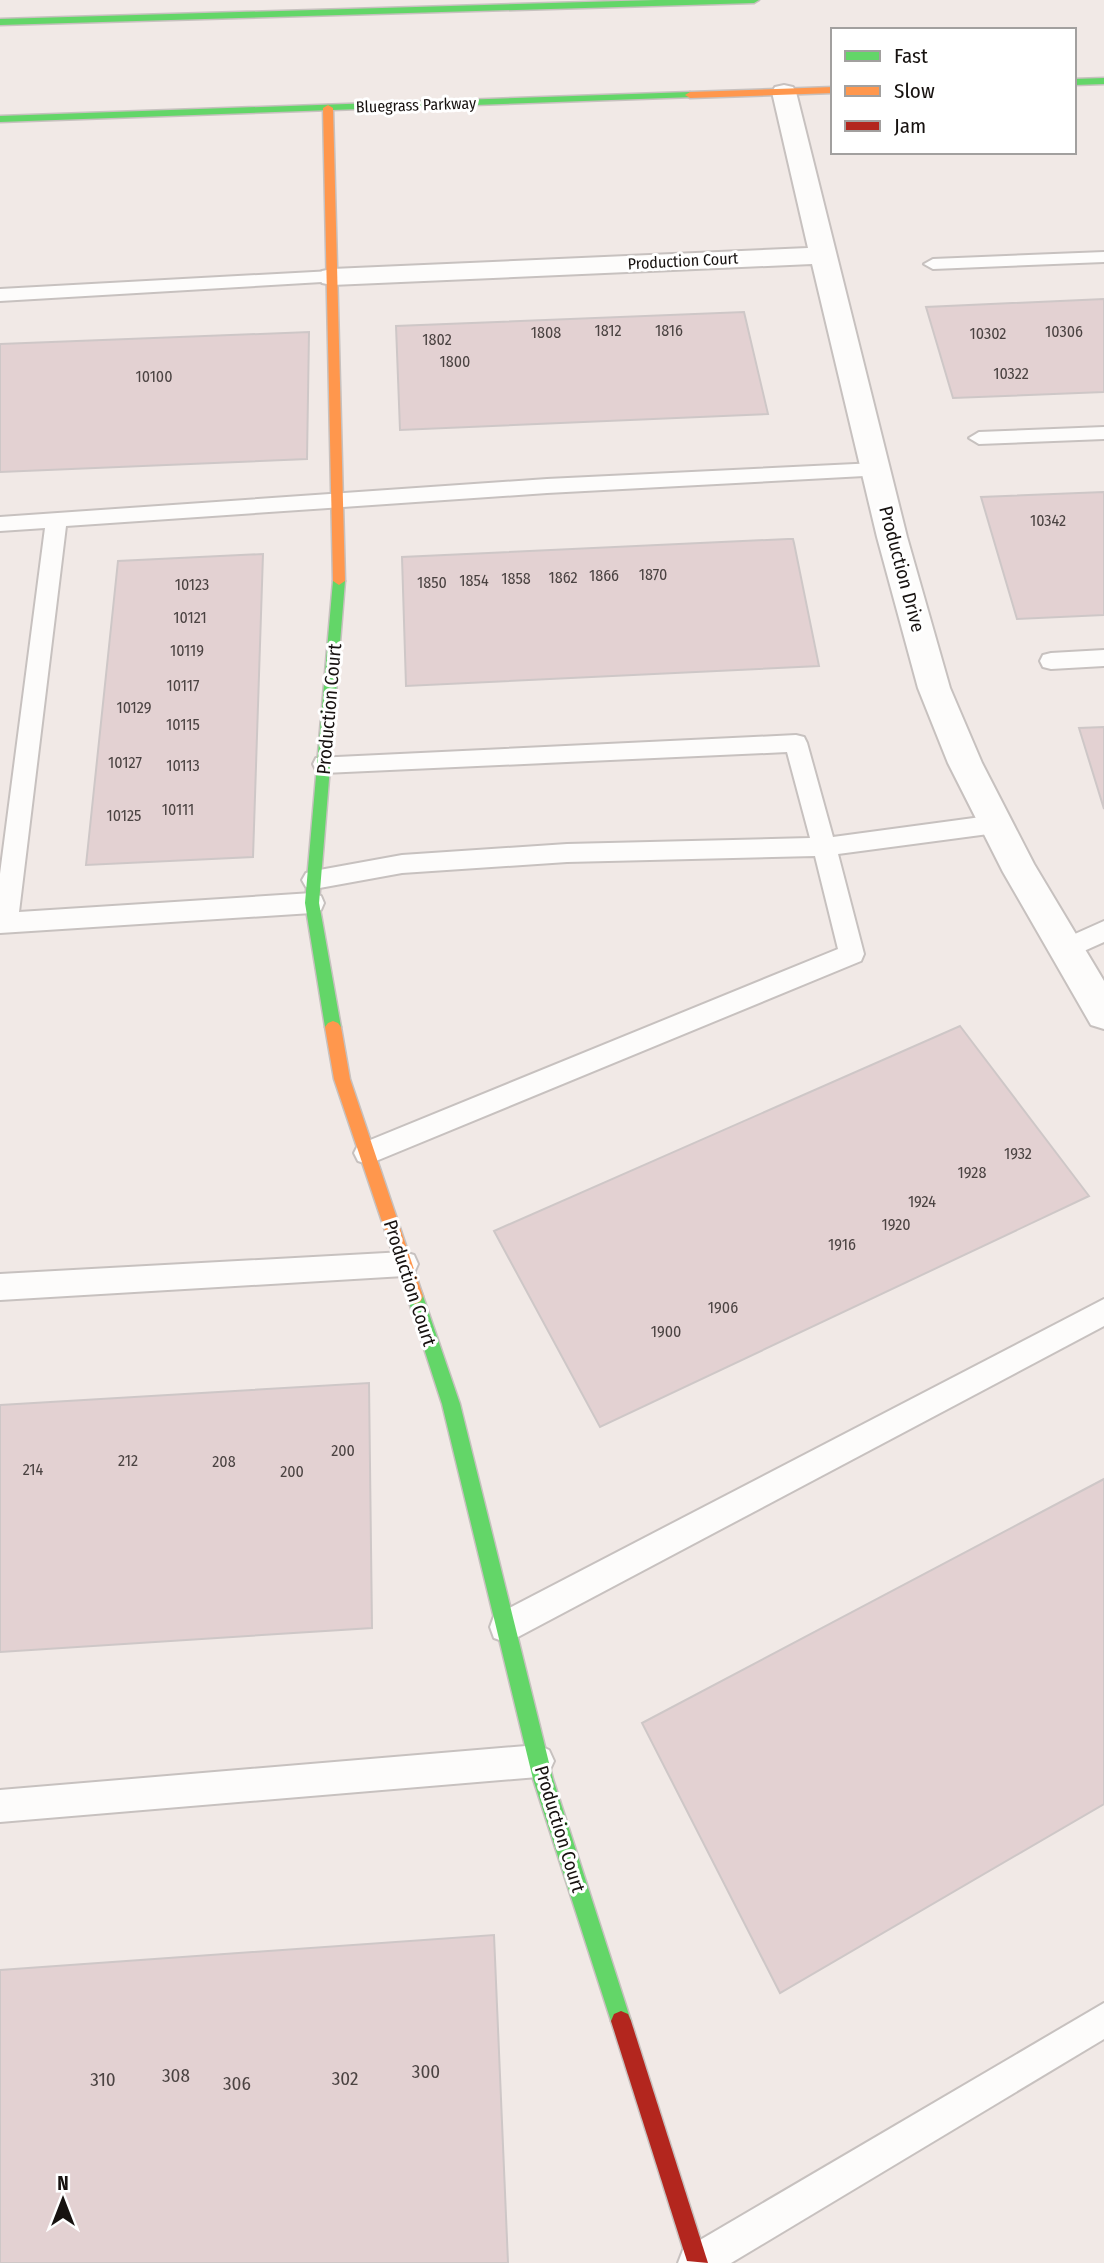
<svg xmlns="http://www.w3.org/2000/svg" width="1104" height="2263" font-family="'Fira Sans Condensed',sans-serif">
	<style>
		.building { fill: #e3d1d2; stroke: #cec7c7; stroke-width: 2 }
		.lines { fill: none; stroke-linecap: round; stroke-linejoin: round }
		.lane-casing { stroke: #c7c1bf; stroke-width: 4 }
		.street-casing { stroke: #c7c1bf; stroke-width: 4 }
		.fast-casing { stroke: #c7c1bf; stroke-width: 3 }
		.slow-casing { stroke: #c7c1bf; stroke-width: 3 }
		.jam-casing { stroke: #c7c1bf; stroke-width: 3 }
		.lane { fill: #fdfcfb; fill-rule: evenodd }
		.street { fill: #fdfcfb; fill-rule: evenodd }
		.fast { fill: #63d668; fill-rule: evenodd }
		.slow { fill: #ff974d; fill-rule: evenodd }
		.jam { fill: #b3261e; fill-rule: evenodd }
		.labels { text-anchor: middle; dominant-baseline: central; stroke-width: 6; stroke-linejoin: round; paint-order: stroke }
		.far-street-label { font-size: 16px; fill: #171210; stroke: #fff }
		.number-label { font-size: 16px; fill: #4b4342 }
		.street-label { font-size: 19px; fill: #171210; stroke: #fff }
		.near-number-label { font-size: 19px; fill: #4b4342 }
	</style>
	<rect width="100%" height="100%" fill="#f1e9e6"/>
	<!-- building -->
	<g class="building">
		<path d="M1104 299V392L953 398 926 307Z"/>
		<path d="M744 312 768 414 400 430 396 326Z"/>
		<path d="M309 332 307 459 0 472V344Z"/>
		<path d="M1104 492V615L1017 619 981 497Z"/>
		<path d="M788 539H793L794 543 819 666 406 686 402 557Z"/>
		<path d="M263 554 253 857 86 865 118 561Z"/>
		<path d="M1104 727V809L1079 728Z"/>
		<path d="M960 1026 1089 1196 600 1427 494 1231Z"/>
		<path d="M369 1383 372 1628 0 1652V1405Z"/>
		<path d="M1104 1479V1804L780 1993 642 1723Z"/>
		<path d="M494 1935 508 2263H0V1970Z"/>
	</g>
	<g class="lines">
		<defs>
			<g id="lane">
				<path d="M1104 252V262L933 269 924 264 933 259Z"/>
				<path d="M332 271 341 277 339 281 0 301V289Z"/>
				<path d="M1104 427V439L979 444 969 438 979 432Z"/>
				<path d="M876 463 886 470 883 475 547 493 66 526 19 912 312 893 321 896 324 903 321 910 312 913 0 933V874L45 528 0 531V517L547 479Z"/>
				<path d="M1104 650V666L1051 669 1043 667 1040 661 1043 655 1051 653Z"/>
				<path d="M796 735 804 737 807 743 833 837 996 815 1004 818 1008 824 1004 830 996 833 838 854 864 954 861 961 376 1161 367 1164 358 1161 354 1153 358 1145 838 949 815 856 567 862 402 873 314 889 306 887 302 880 306 873 314 871 402 855 567 844 810 838 787 752 324 773 316 770 313 764 316 758Z"/>
				<path d="M1104 921V942L1066 959 1057 956 1054 949 1057 942Z"/>
				<path d="M404 1252 414 1255 418 1264 414 1273 404 1276 0 1300V1274Z"/>
				<path d="M1104 1299V1326L516 1638 505 1642 494 1638 490 1627 494 1616Z"/>
				<path d="M538 1745 549 1750 554 1761 549 1772 538 1777 0 1822V1790Z"/>
				<path d="M1104 2003V2039L731 2263H678L683 2250Z"/>
			</g>
			<path id="street" d="M784 85 793 87 796 92 907 537 950 688 982 763 1034 864 1104 981V1029L1091 1025 1003 872 948 763 918 688 877 537 812 264 332 285 322 283 319 277 322 271 332 269 808 248 772 92 775 87Z"/>
			<g id="fast">
				<path d="M656 0H759L754 3 0 25V19Z"/>
				<path d="M1104 78V84L1074 85V79Z"/>
				<path d="M690 92 695 95 694 97 0 122V116Z"/>
				<path d="M339 577 345 581 319 903 341 1027 338 1031H328L325 1027 305 903 333 581Z"/>
				<path d="M415 1288 421 1291 423 1296 460 1404 553 1779 631 2021 628 2028 621 2031 614 2028 611 2021 533 1779 442 1404 407 1296 409 1291Z"/>
			</g>
			<g id="slow">
				<path d="M833 87V93L690 98 685 95 690 92Z"/>
				<path d="M328 105 333 108 345 581 339 585 333 581 323 108Z"/>
				<path d="M333 1021 338 1023 341 1027 350 1079 423 1296 421 1301 415 1304 409 1301 407 1296 334 1079 325 1027 328 1023Z"/>
			</g>
			<path id="jam" d="M621 2011 628 2014 631 2021 708 2263 687 2261 611 2021 614 2014Z"/>
		</defs>
		<!-- lane casing -->
		<use href="#lane" class="lane-casing"/>
		<!-- street casing -->
		<use href="#street" class="street-casing"/>
		<!-- fast casing -->
		<use href="#fast" class="fast-casing"/>
		<!-- slow casing -->
		<use href="#slow" class="slow-casing"/>
		<!-- jam casing -->
		<use href="#jam" class="jam-casing"/>
		<!-- lane -->
		<use href="#lane" class="lane"/>
		<!-- street -->
		<use href="#street" class="street"/>
		<!-- fast -->
		<use href="#fast" class="fast"/>
		<!-- slow -->
		<use href="#slow" class="slow"/>
		<!-- jam -->
		<use href="#jam" class="jam"/>
	</g>
	<g class="labels">
		<!-- far-street labels -->
		<g class="far-street-label">
			<text transform="translate(416 105) rotate(-2)">Bluegrass Parkway</text>
			<text transform="translate(683 261) rotate(-3)">Production Court</text>
		</g>
		<!-- number labels -->
		<g class="number-label">
			<text x="608" y="330">1812</text>
			<text x="669" y="330">1816</text>
			<text x="1064" y="331">10306</text>
			<text x="546" y="332">1808</text>
			<text x="988" y="333">10302</text>
			<text x="437" y="339">1802</text>
			<text x="455" y="361">1800</text>
			<text x="1011" y="373">10322</text>
			<text x="154" y="376">10100</text>
			<text x="1048" y="520">10342</text>
			<text x="653" y="574">1870</text>
			<text x="604" y="575">1866</text>
			<text x="563" y="577">1862</text>
			<text x="516" y="578">1858</text>
			<text x="474" y="580">1854</text>
			<text x="432" y="582">1850</text>
			<text x="192" y="584">10123</text>
			<text x="190" y="617">10121</text>
			<text x="187" y="650">10119</text>
			<text x="183" y="685">10117</text>
			<text x="134" y="707">10129</text>
			<text x="183" y="724">10115</text>
			<text x="125" y="762">10127</text>
			<text x="183" y="765">10113</text>
			<text x="178" y="809">10111</text>
			<text x="124" y="815">10125</text>
			<text x="1018" y="1153">1932</text>
			<text x="972" y="1172">1928</text>
			<text x="922" y="1201">1924</text>
			<text x="896" y="1224">1920</text>
			<text x="842" y="1244">1916</text>
			<text x="723" y="1307">1906</text>
			<text x="666" y="1331">1900</text>
			<text x="343" y="1450">200</text>
			<text x="128" y="1460">212</text>
			<text x="224" y="1461">208</text>
			<text x="33" y="1469">214</text>
			<text x="292" y="1471">200</text>
		</g>
		<!-- street labels -->
		<g class="street-label">
			<text transform="translate(902 569) rotate(75)">Production Drive</text>
			<text transform="translate(329 709) rotate(-85)">Production Court</text>
			<text transform="translate(410 1283) rotate(72)">Production Court</text>
			<text transform="translate(560 1829) rotate(73)">Production Court</text>
		</g>
		<!-- near-number labels -->
		<g class="near-number-label">
			<text x="426" y="2071">300</text>
			<text x="176" y="2075">308</text>
			<text x="345" y="2078">302</text>
			<text x="103" y="2079">310</text>
			<text x="237" y="2083">306</text>
		</g>
	</g>
	<!-- legend -->
	<rect x="831" y="28" width="245" height="126" fill="#ffffff" stroke="#a2a09f" stroke-width="2"/>
	<rect x="845" y="51" width="35" height="10" fill="#63d668" stroke="#a2a09f" stroke-width="2"/>
	<text x="894" y="63" font-size="21" fill="#171210">Fast</text>
	<rect x="845" y="86" width="35" height="10" fill="#ff974d" stroke="#a2a09f" stroke-width="2"/>
	<text x="894" y="98" font-size="21" fill="#171210">Slow</text>
	<rect x="845" y="121" width="35" height="10" fill="#b3261e" stroke="#a2a09f" stroke-width="2"/>
	<text x="894" y="133" font-size="21" fill="#171210">Jam</text>
	<!-- north arrow -->
	<g transform="translate(63 2200)" stroke="#ffffff" stroke-width="5" paint-order="stroke">
	<path d="M0-5L12 26L0 18L-12 26Z" fill="#171210"/>
	<text y="-10" font-size="19" font-weight="bold" text-anchor="middle" fill="#171210">N</text>
	</g>
</svg>
